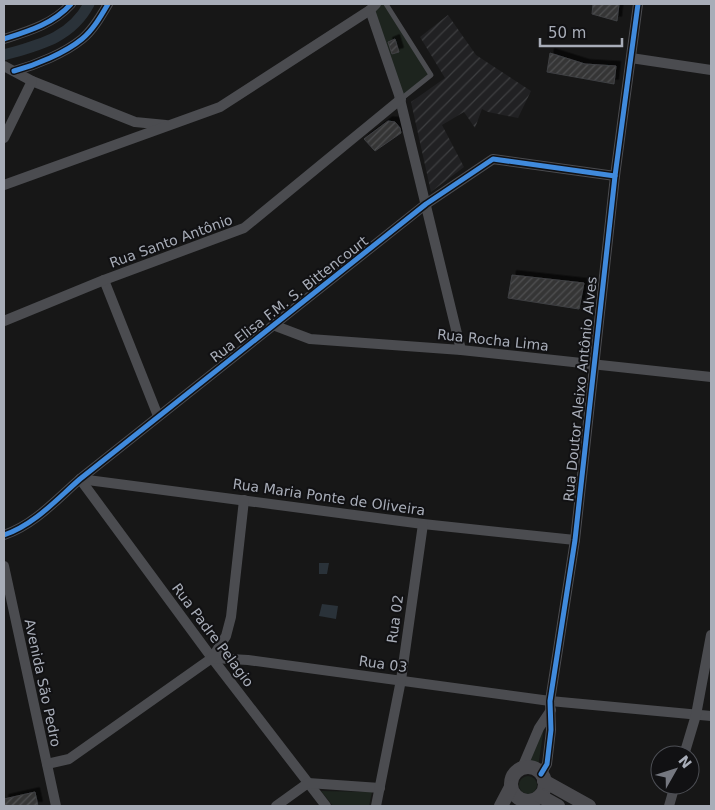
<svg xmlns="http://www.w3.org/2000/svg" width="715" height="810" font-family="'DejaVu Sans',sans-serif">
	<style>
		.industrial { fill: url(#industrial-furrows) }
		.green { fill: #1d241e }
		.water { fill: #2a3239 }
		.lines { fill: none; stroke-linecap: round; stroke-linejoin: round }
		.canal { stroke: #2a3239; stroke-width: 11 }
		.building { fill: url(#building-hatch); stroke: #3f4043; filter: url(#shadow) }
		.lane { stroke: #4b4c50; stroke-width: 5 }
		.street { stroke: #4b4c50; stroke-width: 10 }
		.secondary { stroke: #4a4a4e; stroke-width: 14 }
		.cycleway-casing { stroke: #111113; stroke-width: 8 }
		.cycleway { stroke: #408adc; stroke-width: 5 }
		.labels { text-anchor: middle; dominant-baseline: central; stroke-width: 4; stroke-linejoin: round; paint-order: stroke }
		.street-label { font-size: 14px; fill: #a8adb8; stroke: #111113 }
	</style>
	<defs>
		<pattern id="industrial-furrows" width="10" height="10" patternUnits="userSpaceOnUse" patternTransform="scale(1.25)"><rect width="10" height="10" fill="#212123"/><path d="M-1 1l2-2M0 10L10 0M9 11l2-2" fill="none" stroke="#3e3f41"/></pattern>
		<pattern id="building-hatch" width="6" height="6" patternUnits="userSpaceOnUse" patternTransform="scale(1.25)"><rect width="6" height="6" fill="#353536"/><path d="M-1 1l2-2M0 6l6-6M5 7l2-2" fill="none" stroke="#4f5051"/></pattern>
		<filter id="shadow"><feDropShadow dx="4.5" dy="-4.5" stdDeviation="0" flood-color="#0009"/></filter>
	</defs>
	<rect width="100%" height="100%" fill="#171717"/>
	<!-- industrial -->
	<path class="industrial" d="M448 15 476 55 531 91 518 118 488 112 482 109 475 128 464 112 442 125 464 167 431 192 411 102 445 78 420 37Z"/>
	<!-- green -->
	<g class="green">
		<path d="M377 4H384L429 75 402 97 372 10Z"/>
		<path d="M544 728 538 767 528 763Z"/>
		<circle cx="528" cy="785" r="9"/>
		<path d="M321 791 372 792 369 806H333Z"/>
	</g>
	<!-- water -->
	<g class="water">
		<path d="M319 563H329L327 574H319Z"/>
		<path d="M322 604 338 606 336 619 319 616Z"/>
	</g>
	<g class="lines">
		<!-- canal -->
		<path class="canal" d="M4 55C39 45 71 38 89 4"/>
	</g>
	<!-- building -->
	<g class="building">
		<path d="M593 4H619L617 21 592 14Z"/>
		<path d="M395 39 399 52 392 54 388 42Z"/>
		<path d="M550 53 585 64 616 66 614 84 547 72Z"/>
		<path d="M388 121 395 122 400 128 401 133 375 151 364 139Z"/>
		<path d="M512 275 584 283 579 309 508 298Z"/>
		<path d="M35 792 38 806H4V799Z"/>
	</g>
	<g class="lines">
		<!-- lane -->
		<g class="lane">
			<path d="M386 4 431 75 401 99"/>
			<path d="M531 801 533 806"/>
		</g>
		<!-- street -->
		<g class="street">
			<path d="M370 10 399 95 461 350"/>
			<path d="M4 39C29 31 53 24 71 4"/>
			<path d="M631 58 711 70"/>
			<path d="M4 66 32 81 135 122 166 125"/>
			<path d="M14 71C36 65 65 53 82 39 93 30 101 16 108 4"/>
			<path d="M4 138 32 81"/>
			<path d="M4 185 220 107 370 10 376 4"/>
			<path d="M104 280 158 416"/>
			<path d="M4 321 104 280 244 228 401 99"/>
			<path d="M273 325 310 339 461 350 711 377"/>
			<path d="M80 479 423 524 575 540"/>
			<path d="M80 479 212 658 326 806"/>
			<path d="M4 535C34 525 57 499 80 479L426 204 493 159 615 176"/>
			<path d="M4 566 56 806"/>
			<path d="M212 658 248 660 550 701 711 716"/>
			<path d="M684 755 696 715 711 635"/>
			<path d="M47 764 69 759 212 658 226 636 231 617 244 500"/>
			<path d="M522 768 539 728 551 710"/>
			<path d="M541 774 547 764 551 730 550 701 575 540 615 176 638 4"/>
			<path d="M276 806 308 783 380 788"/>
			<path d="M376 806 401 680 423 524"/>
			<path d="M669 806 675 785"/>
		</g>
		<!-- secondary -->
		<g class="secondary">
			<circle cx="528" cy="784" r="17"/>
			<path d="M544 781 589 806"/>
			<path d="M540 796 558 806"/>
			<path d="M501 806 511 787"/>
		</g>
		<defs>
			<g id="cycleway">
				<path d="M4 39C29 31 53 24 71 4"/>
				<path d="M14 71C36 65 65 53 82 39 93 30 101 16 108 4"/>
				<path d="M4 535C34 525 57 499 80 479L426 204 493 159 615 176"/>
				<path d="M541 774 547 764 551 730 550 701 575 540 615 176 638 4"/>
			</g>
		</defs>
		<!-- cycleway casing -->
		<use href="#cycleway" class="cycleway-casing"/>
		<!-- cycleway -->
		<use href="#cycleway" class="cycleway"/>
	</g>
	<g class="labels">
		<!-- street labels -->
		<g class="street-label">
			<text transform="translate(171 241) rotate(-20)">Rua Santo Antônio</text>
			<text transform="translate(289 299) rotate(-38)">Rua Elisa F.M. S. Bittencourt</text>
			<text transform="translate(493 340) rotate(6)">Rua Rocha Lima</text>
			<text transform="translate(580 389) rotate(-84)">Rua Doutor Aleixo Antônio Alves</text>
			<text transform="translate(329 497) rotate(8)">Rua Maria Ponte de Oliveira</text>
			<text transform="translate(395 619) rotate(-82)">Rua 02</text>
			<text transform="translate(213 635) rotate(53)">Rua Padre Pelagio</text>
			<text transform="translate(383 664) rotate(8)">Rua 03</text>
			<text transform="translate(43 683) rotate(78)">Avenida São Pedro</text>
		</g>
	</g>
	<!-- border -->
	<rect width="715" height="810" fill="none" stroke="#a8adb8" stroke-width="10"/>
	<!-- north arrow -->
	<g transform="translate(675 770) rotate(51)"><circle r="24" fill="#111113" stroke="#4d4f55"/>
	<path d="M0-4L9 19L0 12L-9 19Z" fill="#757880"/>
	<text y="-8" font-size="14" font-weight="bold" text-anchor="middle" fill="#a8adb8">N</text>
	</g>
	<!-- scale -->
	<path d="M540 38v8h82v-8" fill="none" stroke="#a8adb8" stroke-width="2.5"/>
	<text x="548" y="38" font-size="15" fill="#a8adb8" stroke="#111113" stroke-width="4" paint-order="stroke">50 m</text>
</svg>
